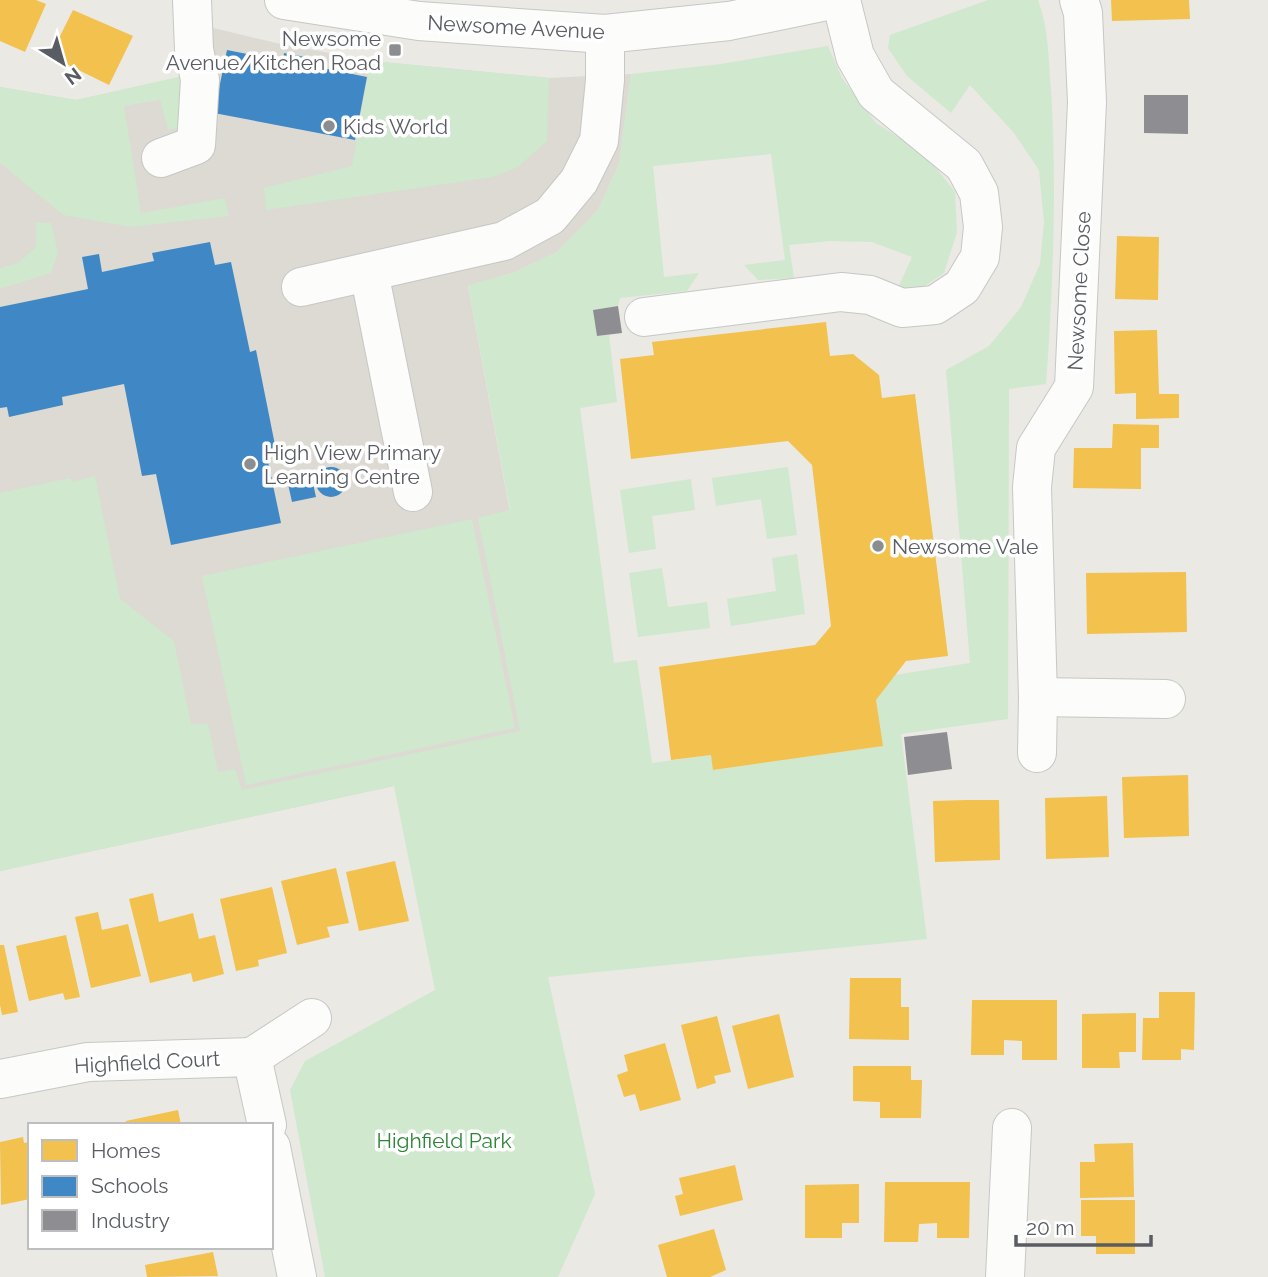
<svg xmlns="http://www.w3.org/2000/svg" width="1268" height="1277" font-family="Raleway,sans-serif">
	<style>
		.education { fill: #dcdad2 }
		.green { fill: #cfe8ce }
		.homes { fill: #f2c14e }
		.schools { fill: #3f88c5 }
		.industry { fill: #8d8d92 }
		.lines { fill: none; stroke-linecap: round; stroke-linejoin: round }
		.minor-casing { stroke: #c6c7c6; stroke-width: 40 }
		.minor { stroke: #fcfcfb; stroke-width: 38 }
		.poi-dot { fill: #8c8d90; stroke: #fff; stroke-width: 2.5 }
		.labels { text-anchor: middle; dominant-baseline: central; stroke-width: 7; stroke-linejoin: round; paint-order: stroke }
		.street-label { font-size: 21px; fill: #595c62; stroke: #fff }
		.poi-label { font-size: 21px; fill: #595c62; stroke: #fff; text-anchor: start }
		.park-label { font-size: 21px; fill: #2d8636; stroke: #fff }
	</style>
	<rect width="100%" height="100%" fill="#eae9e4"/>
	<!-- education -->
	<path class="education" d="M176 19 276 43 372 61 549 78 631 74 619 164 598 210 557 252 513 273 468 286 555 755 394 786 0 871V87L76 100 186 76Z"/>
	<!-- green -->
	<g class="green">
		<path d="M988 0H1038C1049 29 1048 59 1051 90 1057 188 1053 286 1046 384L1009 389 1008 719 901 734 927 939 548 977 595 1194 558 1277H325L290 1090 305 1061 435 990 394 786 0 871V493L70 478 73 482 95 476 120 599 174 641 191 724H208L218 772 235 769 242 790 520 731 478 518 510 510 468 285 513 273 557 252 598 210 619 164 631 74 721 64 828 46 842 78 876 123 926 155 955 192 957 232 944 273 919 290H897L912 257 872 242 830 241 789 245 794 278 758 280 744 265 785 260 771 154 653 166 664 277 699 273 687 291 620 298 618 306 594 310 597 336 609 335 617 402 580 408 614 663 637 660 652 763 711 755 714 770 882 746 876 700 895 675 970 663 946 370 989 346 1021 307 1040 264 1044 222 1039 170 1014 133 970 85 951 113 907 76 888 48 890 35Z"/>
		<path d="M372 61 549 78 547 141 518 167 493 177 266 210 264 188 352 166 367 77Z"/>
		<path d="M187 75 182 127 168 130 160 100 124 106 141 213 225 198 229 216 131 227 63 215 0 163V87L76 100Z"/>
		<path d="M36 222 51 223 58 253 51 273 0 289V268L18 263 36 247Z"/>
		<path d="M788 467 797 535 767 539 761 499 716 506 712 478Z"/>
		<path d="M691 479 695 510 652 516 656 549 629 553 620 490Z"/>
		<path d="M472 519 515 728 246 785 202 576Z"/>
		<path d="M797 554 805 614 731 626 727 599 776 591 772 558Z"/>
		<path d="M662 568 668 607 707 602 710 628 638 637 629 573Z"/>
	</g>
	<!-- homes -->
	<g class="homes">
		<path d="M0 0H36L46 4 25 52 0 41Z"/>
		<path d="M1111 0H1189L1190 19 1112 21Z"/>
		<path d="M73 10 133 36 109 85 50 56Z"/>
		<path d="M1117 236 1159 237 1158 300 1115 299Z"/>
		<path d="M826 322 830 356 853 354 879 375 882 398 915 394 948 656 906 661 876 700 883 746 713 770 711 755 671 760 659 667 815 645 831 626 812 465 788 441 631 459 620 359 654 355 652 342Z"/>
		<path d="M1157 330 1159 394H1179V418L1136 419V393L1115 394 1114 331Z"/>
		<path d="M1113 424 1159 425V448H1141V489L1073 488 1074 448H1112Z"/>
		<path d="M1186 572 1187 632 1087 634 1086 573Z"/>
		<path d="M1188 775 1189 836 1124 838 1122 777Z"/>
		<path d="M1107 796 1109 857 1046 859 1045 798Z"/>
		<path d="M967 800H999L1000 860 935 862 933 801Z"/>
		<path d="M395 861 409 921 359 931 346 872Z"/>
		<path d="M336 868 349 923 327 927 330 937 297 945 281 881Z"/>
		<path d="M272 887 287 953 258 960 259 966 236 971 220 899Z"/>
		<path d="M153 893 159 922 193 913 199 939 215 935 224 974 193 982 191 973 150 983 129 899Z"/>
		<path d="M98 912 102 930 128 924 141 976 91 988 75 917Z"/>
		<path d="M66 935 80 997 65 1000 63 993 29 1001 16 946Z"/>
		<path d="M0 945H4L18 1012 2 1015 0 1005Z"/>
		<path d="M850 978H901V1007H909V1040L849 1039Z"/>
		<path d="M1159 992H1195L1194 1050 1181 1049V1060H1142L1143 1018H1159Z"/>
		<path d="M972 1000H1057V1060H1022V1041L1004 1040V1055H971Z"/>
		<path d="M1136 1013V1052H1119L1120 1068H1082V1014Z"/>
		<path d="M779 1014 794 1077 748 1089 732 1026Z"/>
		<path d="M717 1016 731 1072 714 1076 716 1083 697 1089 681 1025Z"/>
		<path d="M665 1043 681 1100 640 1111 635 1094 624 1097 617 1075 628 1071 624 1055Z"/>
		<path d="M853 1066H911V1080H922L921 1118H880V1102L853 1101Z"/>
		<path d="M178 1110 181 1125H126V1121Z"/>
		<path d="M23 1137 24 1143 30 1142V1199L1 1205 0 1142Z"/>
		<path d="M1133 1143 1134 1197 1080 1198V1162H1095L1094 1144Z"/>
		<path d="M735 1165 743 1200 680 1216 675 1196 683 1194 679 1178Z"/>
		<path d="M885 1182H970L969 1238H937V1223L919 1224 918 1242H884Z"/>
		<path d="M859 1184V1223H842V1238H805V1185Z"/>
		<path d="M1081 1200H1135V1254H1096V1236H1081Z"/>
		<path d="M714 1229 726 1270 710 1277H667L658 1245Z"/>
		<path d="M213 1252 218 1276 147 1277 145 1265Z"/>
	</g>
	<!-- schools -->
	<g class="schools">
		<path d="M227 50 283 61 284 53 310 58 308 65 367 77 355 140 214 113Z"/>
		<path d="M210 242 215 265 231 262 250 352 256 350 276 450 266 452 281 523 171 545 156 474 142 476 124 384 62 397 63 405 9 417 7 407 0 408V307L88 289 82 257 99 254 102 272 154 261 152 253Z"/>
		<circle cx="331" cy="482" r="15"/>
		<path d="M310 470 316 497 292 502 286 475Z"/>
	</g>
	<!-- industry -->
	<g class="industry">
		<path d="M1144 95H1188V134L1144 133Z"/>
		<path d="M618 306 622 333 597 336 593 310Z"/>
		<path d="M947 732 952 769 908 775 904 737Z"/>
	</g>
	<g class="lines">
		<defs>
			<g id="minor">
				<path d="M284 0 419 21 605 34 729 21 832 0"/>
				<path d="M161 158 196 145 200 80 194 49 192 0"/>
				<path d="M369 272 413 492"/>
				<path d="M301 287 504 241 550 216 579 181 599 141 605 80V34"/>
				<path d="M644 317 841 292 870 295 902 308 935 305 962 287 980 257 983 227 979 193 964 165 876 93 855 56 841 0"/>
				<path d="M1038 697 1166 699"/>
				<path d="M1037 753 1038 697 1032 487 1036 448 1074 387 1087 102 1083 13 1079 0"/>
				<path d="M252 1057 312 1018"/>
				<path d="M0 1079 88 1062 252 1057 267 1125"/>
				<path d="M271 1147 297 1277"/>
				<path d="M1005 1277 1012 1128"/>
			</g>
		</defs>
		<!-- minor casing -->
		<use href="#minor" class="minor-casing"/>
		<!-- minor -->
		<use href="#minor" class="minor"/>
	</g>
	<!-- markers -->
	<g class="poi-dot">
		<rect x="388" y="43" width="14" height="14" rx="3.5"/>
		<circle cx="329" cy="126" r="7"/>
		<circle cx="250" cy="464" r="7"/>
		<circle cx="878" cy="546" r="7"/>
	</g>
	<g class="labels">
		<!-- street labels -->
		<g class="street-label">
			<text transform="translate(516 27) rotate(3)">Newsome Avenue</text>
			<text transform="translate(1079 291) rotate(-87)">Newsome Close</text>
			<text transform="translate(147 1062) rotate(-3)">Highfield Court</text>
		</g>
		<!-- poi labels -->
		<g class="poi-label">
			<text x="381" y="38" text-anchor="end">Newsome<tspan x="381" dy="24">Avenue/Kitchen Road</tspan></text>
			<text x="343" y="126">Kids World</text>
			<text x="264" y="452">High View Primary<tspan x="264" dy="24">Learning Centre</tspan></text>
			<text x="892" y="546">Newsome Vale</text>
		</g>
		<!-- park labels -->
		<g class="park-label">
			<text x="444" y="1140">Highfield Park</text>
		</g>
	</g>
	<!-- legend -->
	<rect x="28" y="1123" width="245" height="126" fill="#ffffff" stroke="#bdbec0" stroke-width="2"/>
	<rect x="42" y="1140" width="35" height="21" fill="#f2c14e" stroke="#bdbec0" stroke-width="2"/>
	<text x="91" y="1158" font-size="21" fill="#595c62">Homes</text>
	<rect x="42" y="1176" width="35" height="21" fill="#3f88c5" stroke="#bdbec0" stroke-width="2"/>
	<text x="91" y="1193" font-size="21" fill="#595c62">Schools</text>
	<rect x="42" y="1210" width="35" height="21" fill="#8d8d92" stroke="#bdbec0" stroke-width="2"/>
	<text x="91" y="1228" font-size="21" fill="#595c62">Industry</text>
	<!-- north arrow -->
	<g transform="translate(63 63) rotate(143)" stroke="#ffffff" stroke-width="5" paint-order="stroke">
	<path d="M0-5L12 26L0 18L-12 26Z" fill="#595c62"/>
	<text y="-10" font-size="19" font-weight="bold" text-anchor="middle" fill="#595c62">N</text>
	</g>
	<!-- scale -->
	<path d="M1016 1235v10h135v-10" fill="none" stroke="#595c62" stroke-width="3.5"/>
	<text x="1026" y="1235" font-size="21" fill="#595c62" stroke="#ffffff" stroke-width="5" paint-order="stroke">20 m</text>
</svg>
